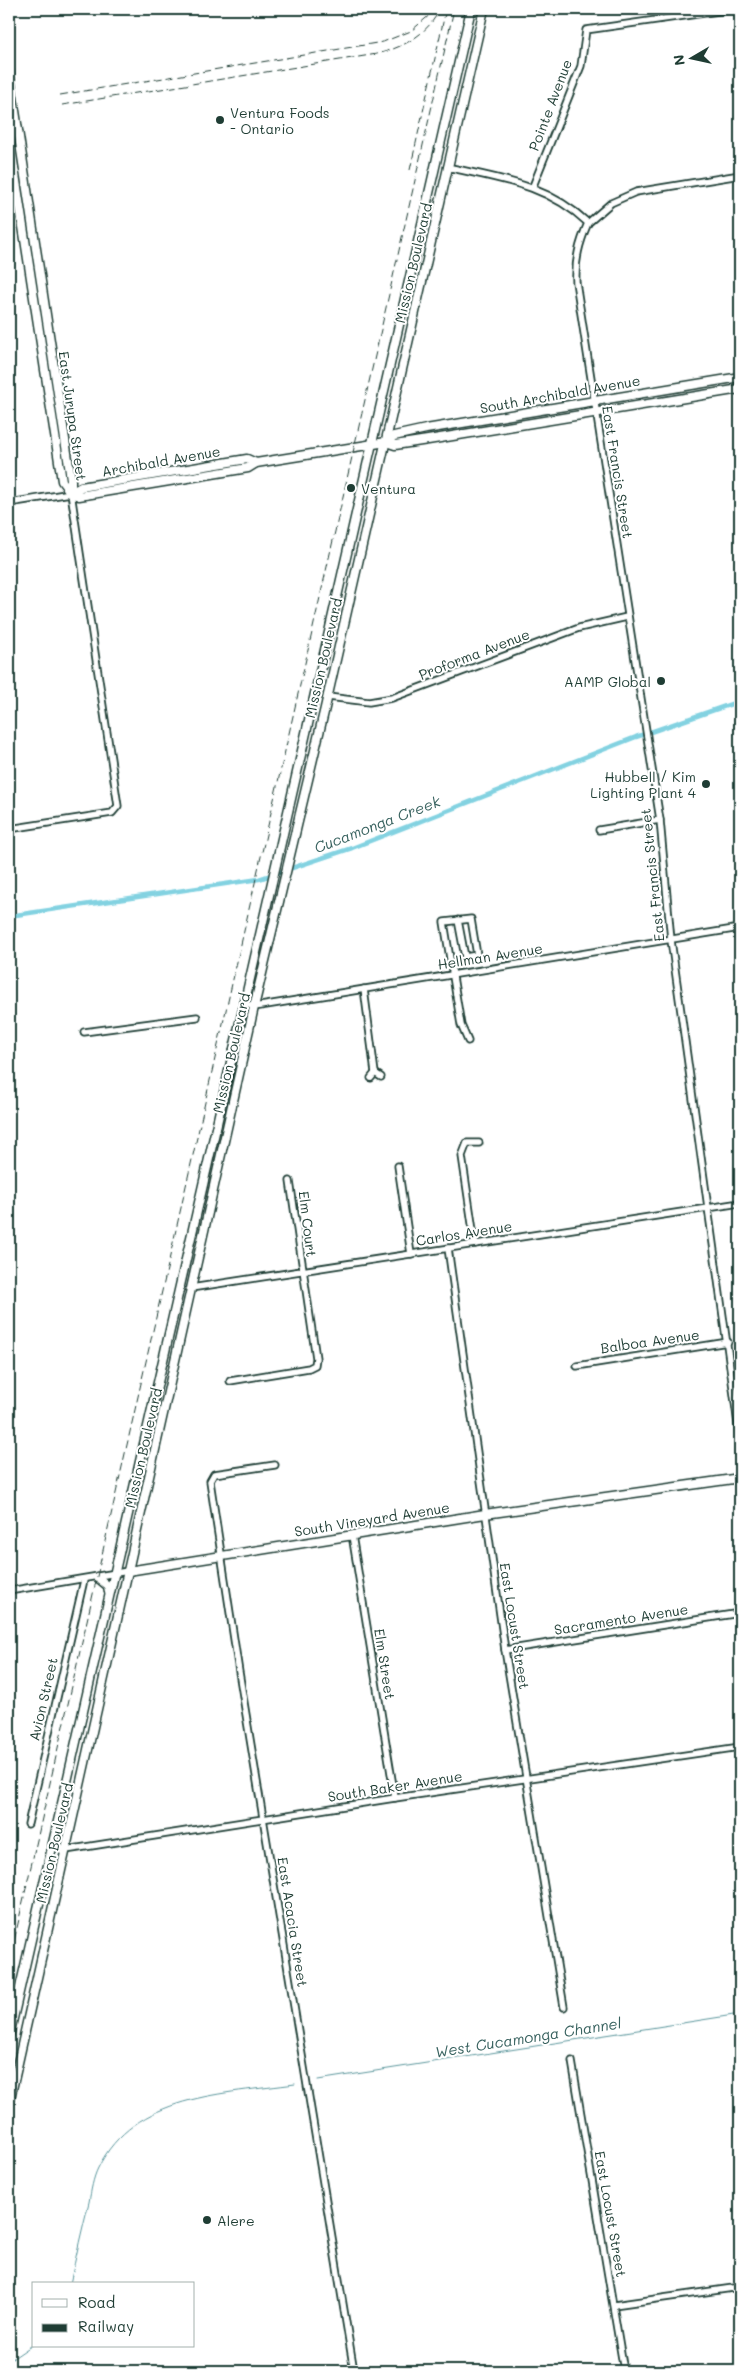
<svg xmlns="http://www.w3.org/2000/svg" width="749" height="2380" font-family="Mali,sans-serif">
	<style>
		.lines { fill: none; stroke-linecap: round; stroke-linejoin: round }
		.stream { stroke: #5b969c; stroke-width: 1 }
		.canal { stroke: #83d2e1; stroke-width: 4.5 }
		.minor-casing { stroke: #1f3d34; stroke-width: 9 }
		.major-casing { stroke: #1f3d34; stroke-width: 11 }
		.minor { stroke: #fff; stroke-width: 5.5 }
		.major { stroke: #fff; stroke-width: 8 }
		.rail { stroke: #1f3d34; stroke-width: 1; stroke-dasharray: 8 4; stroke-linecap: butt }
		.poi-dot { fill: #1f3d34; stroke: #fff; stroke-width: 2 }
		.labels { text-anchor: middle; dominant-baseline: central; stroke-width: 4; stroke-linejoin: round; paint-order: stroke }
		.street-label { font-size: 14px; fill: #1f3d34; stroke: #fff }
		.poi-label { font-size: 14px; fill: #1f3d34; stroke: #fff; text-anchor: start }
		.water-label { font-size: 15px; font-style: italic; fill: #38625f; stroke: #fff }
	</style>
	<rect width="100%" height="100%" fill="#fff"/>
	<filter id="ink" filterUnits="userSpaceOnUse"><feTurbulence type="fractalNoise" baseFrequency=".02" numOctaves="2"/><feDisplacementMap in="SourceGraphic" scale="10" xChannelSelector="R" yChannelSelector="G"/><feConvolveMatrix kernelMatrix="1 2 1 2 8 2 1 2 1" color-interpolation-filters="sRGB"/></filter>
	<g filter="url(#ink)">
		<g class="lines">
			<!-- stream -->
			<g class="stream">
				<path d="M318 2080 740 2014"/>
				<path d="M70 2284C76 2256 82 2229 89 2202 91 2191 93 2178 98 2168 134 2094 224 2094 295 2084"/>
				<path d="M9 2361 34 2344"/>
			</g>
			<!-- canal -->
			<path class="canal" d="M9 916 259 879 352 848 636 737 740 701"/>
			<defs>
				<g id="minor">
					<path d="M447 167C500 179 547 184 588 223L611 203 636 192 740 175"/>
					<path d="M533 186 581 66 586 30 733 9"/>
					<path d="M588 223C579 244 575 259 576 282L660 820 671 940 740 1439"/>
					<path d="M9 503 71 493 118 806 112 813 9 829"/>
					<path d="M328 697 369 702 392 698 579 628 627 617"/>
					<path d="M599 830 660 820"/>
					<path d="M458 920 465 957 477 955 471 919 444 922 461 1025 468 1041"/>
					<path d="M364 989 375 1073"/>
					<path d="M244 1003 254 1007 740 928"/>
					<path d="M84 1032 197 1017"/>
					<path d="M371 1078 375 1073 381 1077"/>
					<path d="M398 1166 411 1254"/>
					<path d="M475 1244 462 1156 467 1143H479"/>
					<path d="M448 1248 505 1650 564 2007"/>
					<path d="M191 1288 740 1203"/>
					<path d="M577 1366 728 1342"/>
					<path d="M230 1381 309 1368 315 1365 316 1358 290 1181"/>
					<path d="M275 1465 214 1474 210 1481 239 1672 354 2371"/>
					<path d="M352 1535 395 1798"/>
					<path d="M9 1591 128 1571"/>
					<path d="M505 1650 740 1613"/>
					<path d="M28 1824 84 1580"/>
					<path d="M54 1847 66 1850 395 1798 740 1747"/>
					<path d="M572 2061 624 2371"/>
					<path d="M614 2305 740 2287"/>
				</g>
				<g id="major">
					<path d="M9 71 71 479V493"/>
					<path d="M9 135 62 481 71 493"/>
					<path d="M386 442 394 436 426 429 740 377"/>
					<path d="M71 493 79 496 248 468 256 463 386 442 395 445 428 440 740 389"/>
					<path d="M71 493 81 487 247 459 256 463"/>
					<path d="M128 1571 485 1514 740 1478"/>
					<path d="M97 1577 108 1586 109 1592"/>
					<path d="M9 2036 471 9"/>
					<path d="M9 2103 254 1007 325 708 484 9"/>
				</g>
			</defs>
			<!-- minor casing -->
			<use href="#minor" class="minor-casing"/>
			<!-- major casing -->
			<use href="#major" class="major-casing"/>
			<!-- minor -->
			<use href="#minor" class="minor"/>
			<!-- major -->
			<use href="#major" class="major"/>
			<!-- rail -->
			<g class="rail">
				<path d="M60 95 383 42 411 31 432 13"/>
				<path d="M62 105 377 54C404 47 427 35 440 9"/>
				<path d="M410 170 446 9"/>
				<path d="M9 1963 454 9"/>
			</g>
		</g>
	</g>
	<!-- markers -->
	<g class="poi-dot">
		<circle cx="220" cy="120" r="5"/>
		<circle cx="351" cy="488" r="5"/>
		<circle cx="661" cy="681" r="5"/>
		<circle cx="706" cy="784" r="5"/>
		<circle cx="207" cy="2220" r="5"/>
	</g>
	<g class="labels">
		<!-- street labels -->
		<g class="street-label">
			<text transform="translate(550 105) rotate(-69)">Pointe Avenue</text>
			<text transform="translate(413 263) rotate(-77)">Mission Boulevard</text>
			<text transform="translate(560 394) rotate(-10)">South Archibald Avenue</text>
			<text transform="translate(73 416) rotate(82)">East Jurupa Street</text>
			<text transform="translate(161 461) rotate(-10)">Archibald Avenue</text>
			<text transform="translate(618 472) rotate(81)">East Francis Street</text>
			<text transform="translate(474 654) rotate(-21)">Proforma Avenue</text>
			<text transform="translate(323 658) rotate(-77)">Mission Boulevard</text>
			<text transform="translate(652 875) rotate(-96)">East Francis Street</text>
			<text transform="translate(490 956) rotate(-9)">Hellman Avenue</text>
			<text transform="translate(231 1053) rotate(-77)">Mission Boulevard</text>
			<text transform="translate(308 1224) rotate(83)">Elm Court</text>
			<text transform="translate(464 1233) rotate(-9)">Carlos Avenue</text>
			<text transform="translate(650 1341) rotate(-8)">Balboa Avenue</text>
			<text transform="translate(143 1448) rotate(-77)">Mission Boulevard</text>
			<text transform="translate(372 1519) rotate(-9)">South Vineyard Avenue</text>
			<text transform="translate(621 1619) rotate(-9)">Sacramento Avenue</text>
			<text transform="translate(515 1626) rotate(81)">East Locust Street</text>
			<text transform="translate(385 1664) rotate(81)">Elm Street</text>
			<text transform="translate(43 1699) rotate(-77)">Avion Street</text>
			<text transform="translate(395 1786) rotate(-9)">South Baker Avenue</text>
			<text transform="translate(54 1843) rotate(-77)">Mission Boulevard</text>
			<text transform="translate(293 1922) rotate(81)">East Acacia Street</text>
			<text transform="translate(611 2214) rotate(80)">East Locust Street</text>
		</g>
		<!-- poi labels -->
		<g class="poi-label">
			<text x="230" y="112">Ventura Foods<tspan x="230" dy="16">- Ontario</tspan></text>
			<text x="361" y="488">Ventura</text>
			<text x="651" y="681" text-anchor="end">AAMP Global</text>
			<text x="696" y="776" text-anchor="end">Hubbell / Kim<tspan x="696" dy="16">Lighting Plant 4</tspan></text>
			<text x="217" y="2220">Alere</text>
		</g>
		<!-- water labels -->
		<g class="water-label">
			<text transform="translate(377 824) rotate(-21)">Cucamonga Creek</text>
			<text transform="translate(528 2037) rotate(-9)">West Cucamonga Channel</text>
		</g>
	</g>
	<!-- margin -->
	<rect width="749" height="2380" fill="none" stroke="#fff" stroke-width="30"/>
	<rect x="15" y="15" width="719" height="2350" fill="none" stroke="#1f3d34" stroke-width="2" filter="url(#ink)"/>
	<!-- legend -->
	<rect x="32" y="2282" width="162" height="65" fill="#ffffff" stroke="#a5b1ae"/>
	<rect x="42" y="2299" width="25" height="8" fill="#ffffff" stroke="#a5b1ae"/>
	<text x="78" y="2308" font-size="15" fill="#1f3d34">Road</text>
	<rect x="42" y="2324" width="25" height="8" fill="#1f3d34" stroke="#a5b1ae"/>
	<text x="78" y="2332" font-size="15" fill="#1f3d34">Railway</text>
	<!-- north arrow -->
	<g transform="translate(692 58) rotate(261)" stroke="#ffffff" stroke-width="4" paint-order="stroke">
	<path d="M0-4L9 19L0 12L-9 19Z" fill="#1f3d34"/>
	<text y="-8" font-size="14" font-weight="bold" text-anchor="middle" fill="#1f3d34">N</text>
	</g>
</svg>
